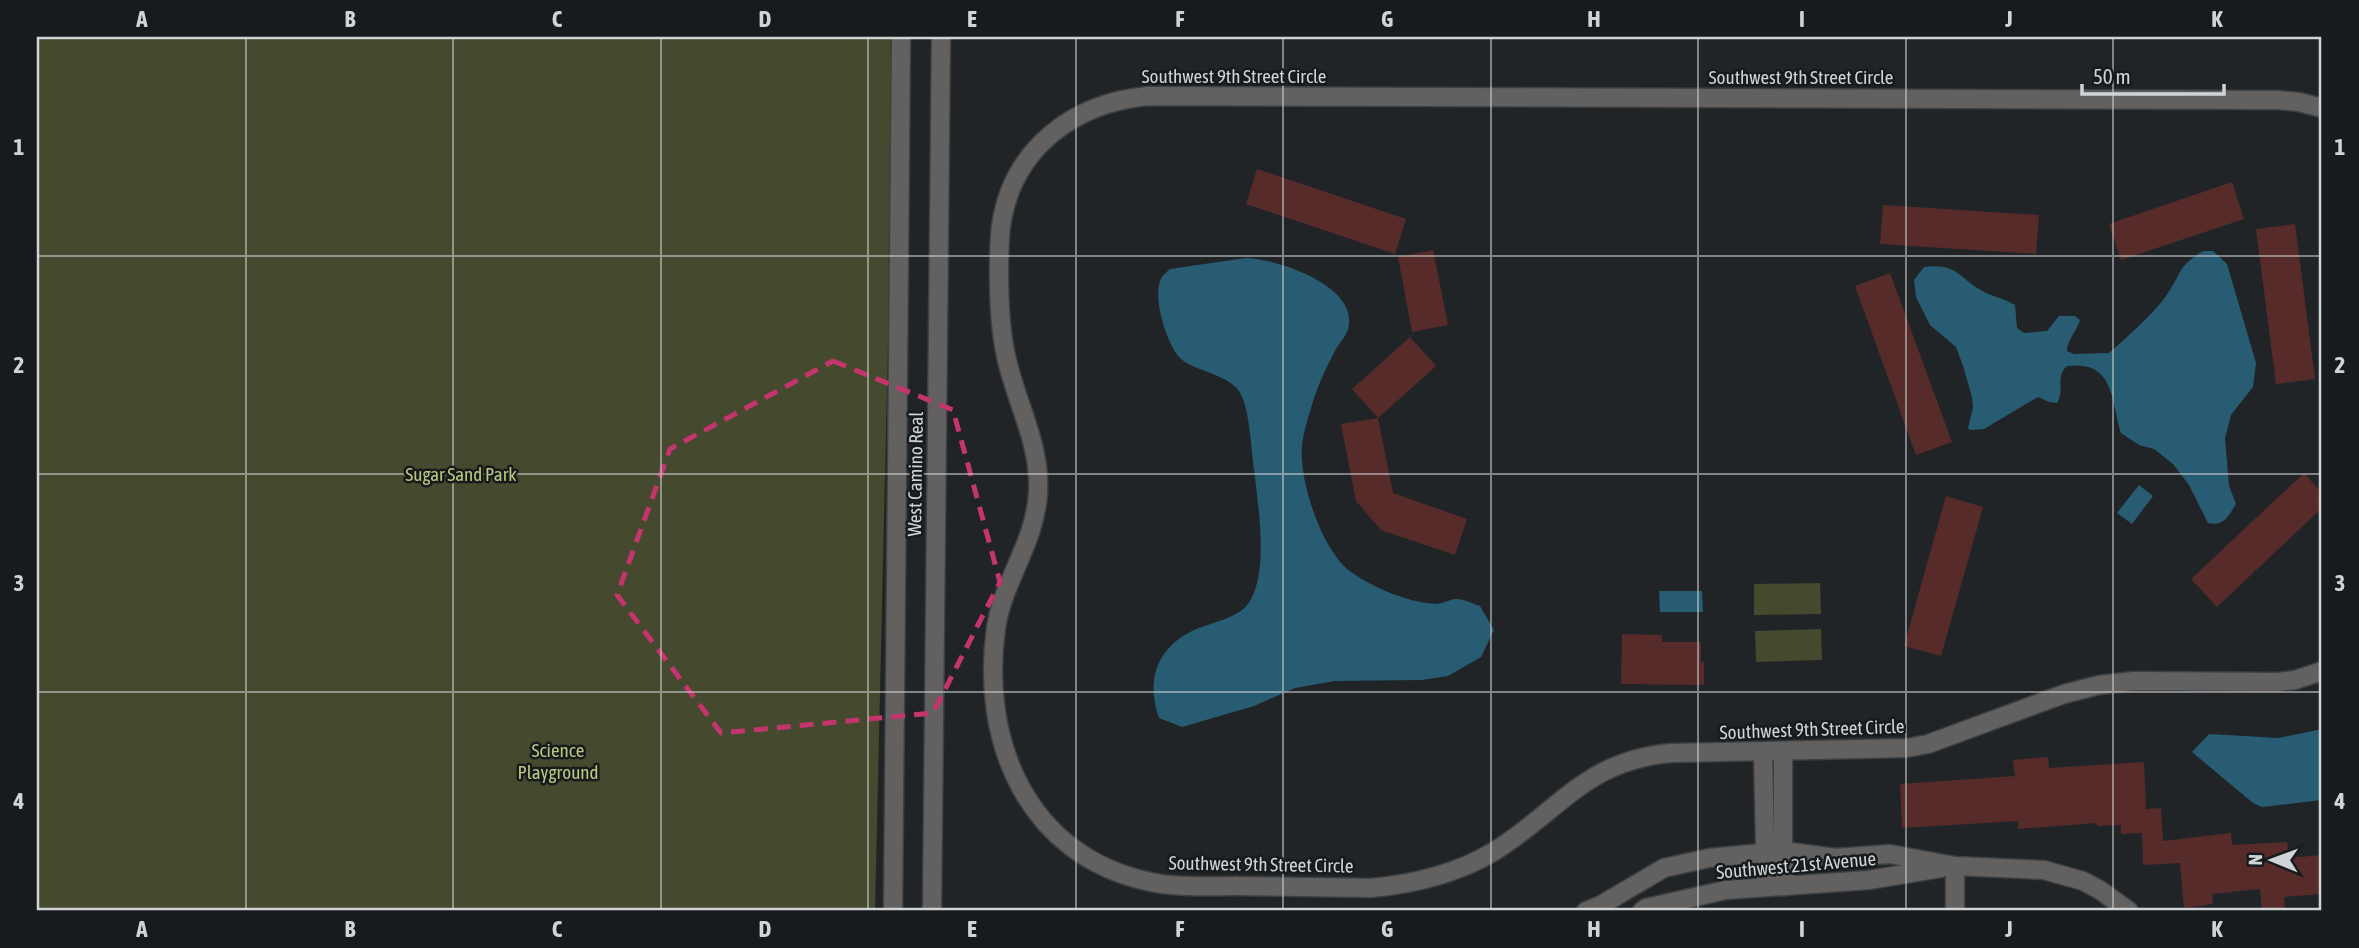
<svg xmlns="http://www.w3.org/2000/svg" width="2359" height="948" font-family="'Asap Condensed',sans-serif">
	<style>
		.green { fill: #45492d }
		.water { fill: #275c72 }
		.building { fill: #582b2b }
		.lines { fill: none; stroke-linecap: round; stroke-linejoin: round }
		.minor-casing { stroke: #3c4043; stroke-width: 21 }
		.minor { stroke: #636060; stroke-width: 18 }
		.marked { fill: none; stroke: #c4346d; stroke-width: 5; stroke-dasharray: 14 9; stroke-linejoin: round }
		.grid { fill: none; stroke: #d1d4d6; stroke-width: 2; stroke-opacity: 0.55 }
		.labels { text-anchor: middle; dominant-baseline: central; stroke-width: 5; stroke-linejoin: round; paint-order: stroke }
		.street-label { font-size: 19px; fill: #d1d4d6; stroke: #171b1d }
		.park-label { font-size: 19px; fill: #bcc87f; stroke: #171b1d }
		.neatline { fill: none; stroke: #d1d4d6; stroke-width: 2.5 }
		.grid-label { font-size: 23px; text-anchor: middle; font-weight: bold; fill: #d1d4d6 }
	</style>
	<rect width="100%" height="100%" fill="#202427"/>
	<!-- green -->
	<g class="green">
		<path d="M37 37H895L875 911H37Z"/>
		<path d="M1820 583 1821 614 1754 615V584Z"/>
		<path d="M1821 629 1822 660 1756 662 1755 631Z"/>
	</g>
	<!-- water -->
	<g class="water">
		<path d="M2203 251H2213L2227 264 2256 363 2253 387 2231 415 2225 438 2229 486 2236 504C2229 515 2224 527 2208 523L2189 485 2173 464 2154 449 2139 445 2121 433C2111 399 2114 360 2067 366 2055 376 2065 391 2057 403L2049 402 2038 397 1984 429 1970 430 1968 428 1973 408 1972 397 1963 366 1956 347 1930 325 1916 297 1914 280 1924 267C1958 263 1958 278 1984 292 1994 297 2006 299 2015 305L2017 328 2024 333 2047 331 2059 316H2075L2080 320C2077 331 2067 340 2067 351L2074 354 2109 353C2127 337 2155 313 2168 293 2183 271 2177 267 2203 251Z"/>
		<path d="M1246 258C1278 259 1360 286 1348 329 1346 337 1338 344 1335 351 1326 368 1317 387 1312 405 1308 418 1303 433 1302 447 1299 481 1322 551 1351 572 1376 589 1404 601 1435 604 1442 604 1448 600 1455 599 1463 598 1473 604 1480 606L1494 630 1481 657 1448 676 1422 680 1335 681 1295 688 1254 706 1182 727 1159 718C1145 679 1158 644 1199 628 1214 622 1241 617 1250 601 1269 569 1258 506 1254 469 1251 449 1250 408 1239 391 1228 374 1190 370 1179 357 1166 342 1151 294 1162 277 1164 274 1167 272 1170 269Z"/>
		<path d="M2139 485 2153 496 2132 524 2117 513Z"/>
		<path d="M1659 591H1702L1703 612H1660Z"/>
		<path d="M2322 729V800L2262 807 2253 803 2192 752 2209 734 2279 738Z"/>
	</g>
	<!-- building -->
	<g class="building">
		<path d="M1257 169 1406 219 1395 254 1246 204Z"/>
		<path d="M2232 182 2244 219 2121 260 2109 224Z"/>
		<path d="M1883 205 2039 215 2036 254 1880 244Z"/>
		<path d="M2295 224 2315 379 2276 384 2256 229Z"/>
		<path d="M1433 250 1448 325 1412 332 1398 257Z"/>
		<path d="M1890 273 1952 442 1916 455 1855 286Z"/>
		<path d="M1410 337 1436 366 1378 418 1352 389Z"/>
		<path d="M1378 418 1393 493 1467 519 1455 555 1381 530 1356 501 1341 424Z"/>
		<path d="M2304 473 2322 493V508L2217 607 2191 579Z"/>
		<path d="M1946 496 1983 507 1941 656 1904 646Z"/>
		<path d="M1622 634 1662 635V642H1701V662H1704V685L1621 684Z"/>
		<path d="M2048 757 2049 768 2144 762 2146 809 2161 808 2163 841 2231 833 2232 845 2287 842 2289 858 2322 855V894L2284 897 2285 911H2262L2260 889 2212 894 2213 904 2184 908 2180 863 2143 865 2142 833 2121 834V825L2097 826V823L2018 829V821L1902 828 1900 784 2015 776 2013 760Z"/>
	</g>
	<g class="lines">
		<defs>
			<g id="minor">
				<path d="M2322 108 2299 102 2277 100 1148 96C1073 103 1012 149 1001 226 999 242 999 258 999 274 999 301 1000 329 1006 356 1016 403 1041 444 1038 493 1035 544 1003 580 996 628 980 741 1027 854 1146 881 1175 888 1206 886 1235 886 1280 887 1326 887 1371 888 1414 884 1456 874 1493 852 1560 811 1585 760 1672 753L1907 748 1928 744 2064 694 2099 685 2134 681 2277 682 2295 680 2322 671"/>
				<path d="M1783 751V851L1786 886"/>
				<path d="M1763 752 1766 887"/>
				<path d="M1955 866V911"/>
				<path d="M893 911 901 37"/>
				<path d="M932 911 941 37"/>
				<path d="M1586 911 1601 905 1664 868 1709 858 1783 851 1835 858 1890 854 1955 866 2044 870 2083 881 2100 890 2129 911"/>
				<path d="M1642 911 1646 908 1726 890 1869 880 1941 868"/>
			</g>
		</defs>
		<!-- minor casing -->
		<use href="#minor" class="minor-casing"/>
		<!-- minor -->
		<use href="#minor" class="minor"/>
	</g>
	<!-- marked area -->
	<path class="marked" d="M833 361 953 410 1000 582 933 713 721 733 617 595 670 449Z"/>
	<!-- grid -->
	<path class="grid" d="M246 37V911M453 37V911M661 37V911M868 37V911M1076 37V911M1283 37V911M1491 37V911M1698 37V911M1906 37V911M2113 37V911M37 256H2322M37 474H2322M37 692H2322"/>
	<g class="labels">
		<!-- street labels -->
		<g class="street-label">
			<text x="1234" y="76">Southwest 9th Street Circle</text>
			<text x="1801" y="77">Southwest 9th Street Circle</text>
			<text transform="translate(915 474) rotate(-89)">West Camino Real</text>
			<text transform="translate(1812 729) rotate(-2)">Southwest 9th Street Circle</text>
			<text transform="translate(1261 864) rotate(1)">Southwest 9th Street Circle</text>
			<text transform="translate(1796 865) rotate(-5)">Southwest 21st Avenue</text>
		</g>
		<!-- park labels -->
		<g class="park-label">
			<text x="461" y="474">Sugar Sand Park</text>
			<text x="558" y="750">Science<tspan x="558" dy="22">Playground</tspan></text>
		</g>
	</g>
	<!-- border -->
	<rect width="2359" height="948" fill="none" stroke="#171b1d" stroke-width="77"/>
	<!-- north arrow -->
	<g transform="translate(2272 860) rotate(271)" stroke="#171b1d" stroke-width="5" paint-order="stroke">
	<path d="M0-5L12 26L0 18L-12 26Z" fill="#d1d4d6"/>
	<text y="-10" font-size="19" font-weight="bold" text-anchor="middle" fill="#d1d4d6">N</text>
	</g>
	<!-- scale -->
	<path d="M2082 84v10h142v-10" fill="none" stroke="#d1d4d6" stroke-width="3.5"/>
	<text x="2093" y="84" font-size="21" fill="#d1d4d6" stroke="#171b1d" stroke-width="5" paint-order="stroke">50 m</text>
	<rect x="38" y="38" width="2282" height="871" class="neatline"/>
	<g class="grid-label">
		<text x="142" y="27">A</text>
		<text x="350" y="27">B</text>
		<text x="557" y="27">C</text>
		<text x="765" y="27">D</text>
		<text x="972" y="27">E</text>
		<text x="1180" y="27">F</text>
		<text x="1387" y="27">G</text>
		<text x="1594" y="27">H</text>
		<text x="1802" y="27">I</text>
		<text x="2009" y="27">J</text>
		<text x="2217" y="27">K</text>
		<text x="19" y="155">1</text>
		<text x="2340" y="155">1</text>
		<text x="19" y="373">2</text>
		<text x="2340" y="373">2</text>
		<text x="19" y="591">3</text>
		<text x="2340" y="591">3</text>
		<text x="19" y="809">4</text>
		<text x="2340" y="809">4</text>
		<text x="142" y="937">A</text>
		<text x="350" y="937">B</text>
		<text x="557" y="937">C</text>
		<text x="765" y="937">D</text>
		<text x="972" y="937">E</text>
		<text x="1180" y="937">F</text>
		<text x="1387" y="937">G</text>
		<text x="1594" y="937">H</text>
		<text x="1802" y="937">I</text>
		<text x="2009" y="937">J</text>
		<text x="2217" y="937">K</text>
	</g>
</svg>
